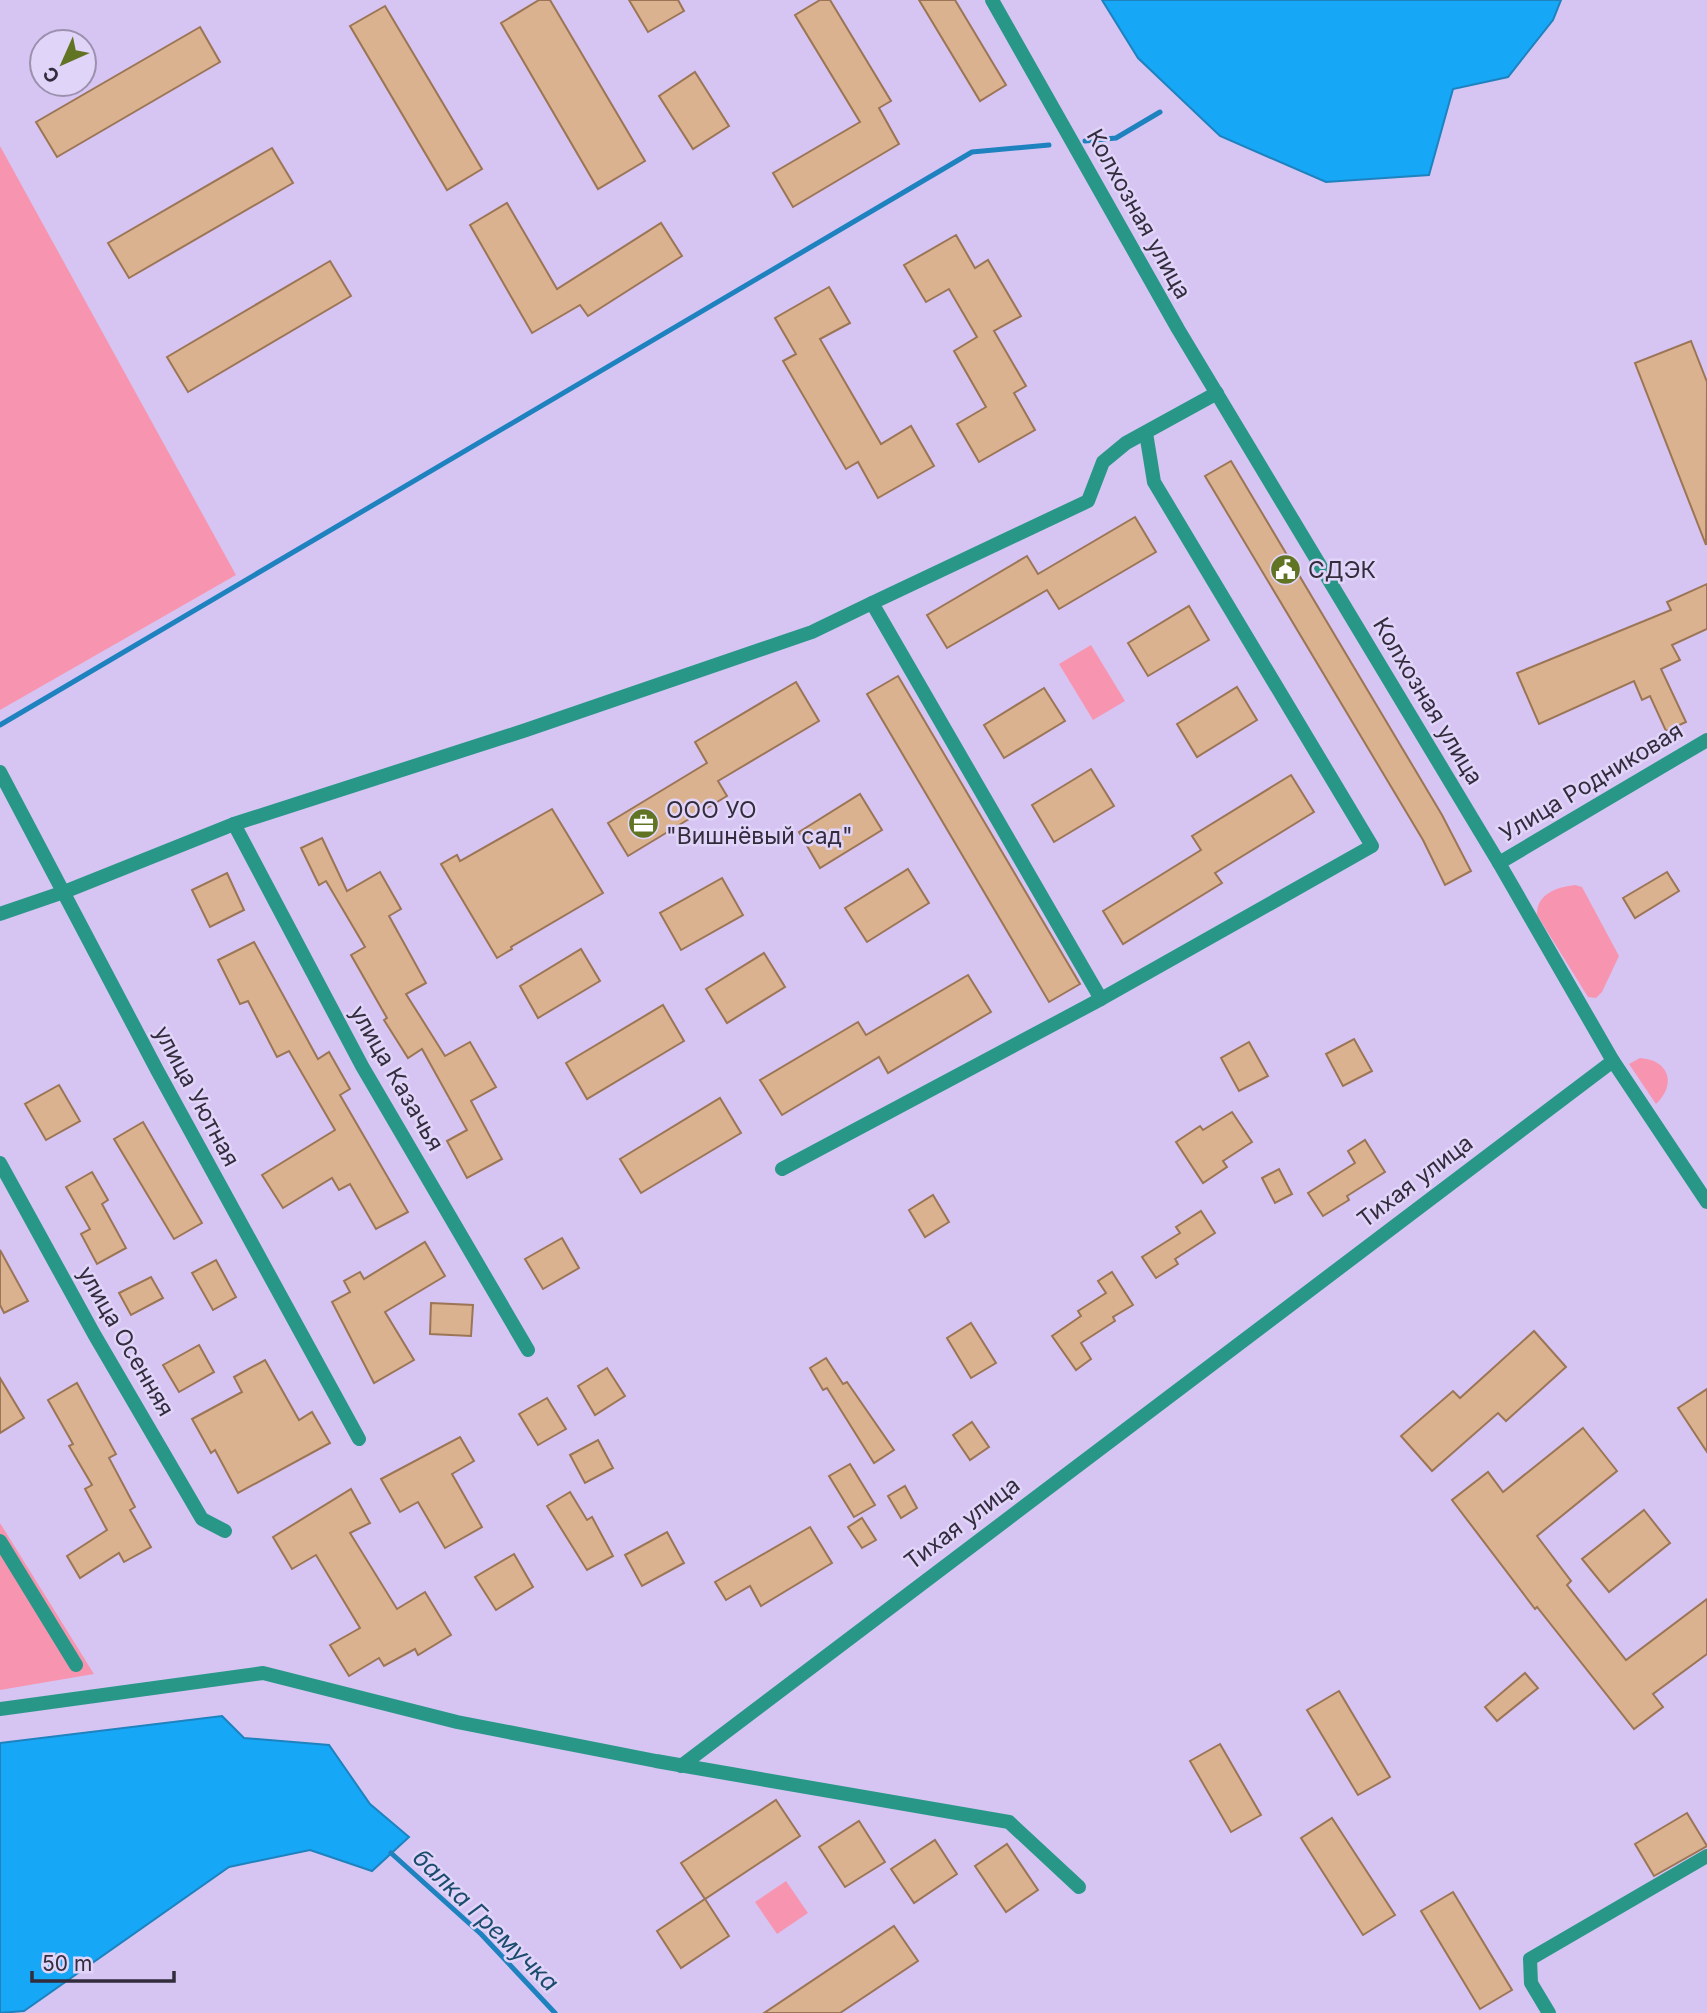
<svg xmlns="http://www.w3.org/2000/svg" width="1707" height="2013" font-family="Inter,sans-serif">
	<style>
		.green { fill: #f795b1 }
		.water { fill: #16a7f7; stroke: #1e82bf; stroke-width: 2 }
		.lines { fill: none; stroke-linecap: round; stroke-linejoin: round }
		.stream { stroke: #1e82bf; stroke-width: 5 }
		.building { fill: #dab290; stroke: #9b7555; stroke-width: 2 }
		.minor { stroke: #299788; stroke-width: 14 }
		.tertiary { stroke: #299788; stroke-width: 14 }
		.labels { text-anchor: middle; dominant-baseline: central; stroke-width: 5; stroke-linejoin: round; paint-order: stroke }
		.street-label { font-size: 23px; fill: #322c3d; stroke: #e1d4f9 }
		.poi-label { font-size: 23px; fill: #322c3d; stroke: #e1d4f9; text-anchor: start }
		.water-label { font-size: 24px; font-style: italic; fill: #1b4c6d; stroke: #e1d4f9 }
	</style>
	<rect width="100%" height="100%" fill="#d6c5f3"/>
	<!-- green -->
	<g class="green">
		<path d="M0 146 236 575 0 710Z"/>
		<path d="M1091 645 1125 701 1093 720 1059 664Z"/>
		<path d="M1575 885 1582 887 1619 956 1602 992 1596 998 1588 997 1537 915C1536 894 1557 887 1575 885Z"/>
		<path d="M1640 1058C1669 1060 1677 1084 1656 1104L1629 1064Z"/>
		<path d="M0 1523 94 1674 0 1690Z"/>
		<path d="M786 1881 808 1913 777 1934 755 1902Z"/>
	</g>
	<!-- water -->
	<g class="water">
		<path d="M1102 0H1561L1553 20 1508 77 1453 89 1429 175 1326 182 1220 136 1138 58Z"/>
		<path d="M222 1716 244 1738 329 1745 370 1804 409 1837 372 1871 310 1850 229 1867 24 2011 0 2013V1743Z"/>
	</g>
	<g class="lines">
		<!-- stream -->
		<g class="stream">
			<path d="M1085 141 1116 138 1160 112"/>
			<path d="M0 725 972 152 1049 145"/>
			<path d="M391 1853 481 1934 555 2013"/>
		</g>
	</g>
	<!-- building -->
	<g class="building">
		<path d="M539 0H550L645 161 598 189 501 23Z"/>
		<path d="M629 0H678L684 11 648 32Z"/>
		<path d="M820 0H830L891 101 879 108 899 144 793 207 773 173 860 122 795 15Z"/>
		<path d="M919 0H955L1006 85 980 101Z"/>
		<path d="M385 6 482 169 447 190 350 26Z"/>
		<path d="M200 27 220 62 57 157 36 122Z"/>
		<path d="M695 72 729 126 693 149 659 96Z"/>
		<path d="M272 148 293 183 129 278 108 243Z"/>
		<path d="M507 203 557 289 661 223 682 256 588 316 580 305 532 333 470 225Z"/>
		<path d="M956 235 975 268 988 260 1021 316 994 331 1026 386 1014 393 1035 430 979 462 957 424 986 407 954 351 977 337 949 289 926 302 904 265Z"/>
		<path d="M330 261 351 296 188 392 167 357Z"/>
		<path d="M829 287 850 323 820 339 881 444 911 426 934 466 878 498 858 462 846 469 783 361 796 354 775 318Z"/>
		<path d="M1691 341 1707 382 1706 545 1635 363Z"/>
		<path d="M1231 461 1442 815 1471 871 1445 885 1423 840 1205 476Z"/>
		<path d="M1135 517 1156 552 1059 609 1047 590 947 648 927 615 1027 556 1038 574Z"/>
		<path d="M1707 584V629L1672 645 1680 660 1661 669 1686 722 1666 731 1650 696 1642 700 1634 681 1539 724 1517 673 1671 610 1667 602Z"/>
		<path d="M1189 606 1209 640 1148 676 1128 643Z"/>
		<path d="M898 676 1080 984 1049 1002 867 694Z"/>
		<path d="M796 682 819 721 718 781 727 796 628 856 608 823 707 763 695 742Z"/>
		<path d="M1237 687 1257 720 1197 757 1177 724Z"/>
		<path d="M1044 688 1065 721 1004 758 984 725Z"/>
		<path d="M1091 769 1114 806 1054 842 1032 805Z"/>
		<path d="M1291 775 1314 812 1215 873 1222 883 1123 944 1103 911 1201 850 1192 836Z"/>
		<path d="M860 794 882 830 820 868 799 832Z"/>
		<path d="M552 809 603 893 511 947 512 949 497 958 441 864 457 855 460 861Z"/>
		<path d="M322 838 347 891 380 872 401 909 389 916 426 983 406 994 445 1056 470 1042 496 1087 471 1101 502 1159 467 1178 447 1141 467 1130 422 1049 408 1058 384 1020 387 1018 351 955 365 947 326 881 319 885 301 848Z"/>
		<path d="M908 869 929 903 867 942 845 908Z"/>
		<path d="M1667 872 1679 891 1635 918 1623 898Z"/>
		<path d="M227 873 244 910 210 927 192 890Z"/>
		<path d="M722 878 743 915 681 950 660 913Z"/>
		<path d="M254 942 318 1059 329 1052 350 1089 340 1095 408 1212 376 1229 350 1184 339 1190 332 1178 283 1208 262 1175 335 1130 289 1051 277 1057 248 1001 240 1004 218 960Z"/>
		<path d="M581 949 600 981 538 1018 520 986Z"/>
		<path d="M764 953 785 987 727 1023 706 989Z"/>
		<path d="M968 975 991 1012 888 1073 879 1057 782 1115 760 1080 858 1022 866 1035Z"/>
		<path d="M663 1005 684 1041 587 1099 566 1063Z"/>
		<path d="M1354 1039 1372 1071 1343 1086 1326 1054Z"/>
		<path d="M1249 1042 1268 1076 1239 1091 1221 1058Z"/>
		<path d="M59 1085 80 1121 46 1140 25 1104Z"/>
		<path d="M720 1098 741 1133 641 1193 620 1159Z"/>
		<path d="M1232 1112 1252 1142 1223 1161 1227 1167 1203 1183 1176 1142 1200 1126 1203 1130Z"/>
		<path d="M143 1122 202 1223 174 1239 114 1139Z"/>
		<path d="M1365 1140 1385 1172 1347 1196 1349 1200 1323 1216 1308 1193 1355 1163 1348 1151Z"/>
		<path d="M1279 1169 1292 1194 1275 1203 1262 1178Z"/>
		<path d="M92 1172 108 1200 102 1204 126 1248 97 1264 81 1234 90 1229 66 1187Z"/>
		<path d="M933 1195 949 1222 925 1237 909 1210Z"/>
		<path d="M1201 1211 1215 1233 1175 1259 1178 1264 1156 1278 1142 1257 1180 1233 1176 1227Z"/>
		<path d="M562 1238 579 1268 543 1289 525 1259Z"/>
		<path d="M425 1242 445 1276 385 1312 414 1360 374 1383 332 1302 350 1292 344 1281 360 1272 364 1279Z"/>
		<path d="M0 1250 28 1301 4 1313 0 1305Z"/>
		<path d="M216 1260 236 1297 213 1310 192 1273Z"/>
		<path d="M1112 1272 1133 1305 1113 1317 1115 1321 1081 1343 1091 1359 1076 1370 1052 1336 1081 1316 1078 1311 1106 1293 1098 1281Z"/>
		<path d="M151 1277 163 1298 131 1315 119 1293Z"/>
		<path d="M431 1303 473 1305 471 1336 430 1334Z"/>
		<path d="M971 1323 996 1363 971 1378 947 1338Z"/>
		<path d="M1534 1331 1566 1367 1506 1421 1498 1413 1432 1471 1401 1436 1453 1391 1460 1398Z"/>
		<path d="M199 1345 214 1372 179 1392 163 1365Z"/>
		<path d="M826 1358 843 1384 847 1382 894 1450 874 1463 827 1388 823 1390 810 1368Z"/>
		<path d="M265 1360 299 1420 312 1412 330 1443 238 1493 215 1450 211 1453 192 1419 242 1392 234 1377Z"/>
		<path d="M607 1368 625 1396 595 1415 578 1386Z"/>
		<path d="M0 1378 24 1418 0 1433Z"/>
		<path d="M77 1383 116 1454 109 1458 135 1507 130 1510 151 1547 124 1562 119 1553 80 1578 67 1556 107 1530 85 1489 92 1485 69 1446 73 1444 48 1400Z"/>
		<path d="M1707 1389V1452L1678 1408Z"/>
		<path d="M547 1398 566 1429 538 1445 519 1414Z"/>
		<path d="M972 1422 989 1447 970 1460 953 1435Z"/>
		<path d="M1583 1428 1617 1471 1537 1536 1571 1581 1567 1585 1626 1660 1707 1599V1654L1653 1694 1663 1707 1634 1729 1537 1607 1535 1609 1452 1500 1488 1472 1503 1492Z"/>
		<path d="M460 1437 474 1461 452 1474 482 1527 445 1548 418 1502 400 1512 381 1479Z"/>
		<path d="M598 1440 613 1468 585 1483 570 1455Z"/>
		<path d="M850 1464 875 1505 854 1517 829 1476Z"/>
		<path d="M905 1486 917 1508 901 1518 888 1496Z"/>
		<path d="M351 1489 370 1523 350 1533 397 1609 425 1592 451 1635 418 1655 415 1649 384 1666 379 1658 349 1676 330 1645 360 1628 316 1555 292 1569 273 1537Z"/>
		<path d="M570 1492 587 1520 592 1517 613 1556 587 1570 547 1506Z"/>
		<path d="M1644 1510 1670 1543 1609 1592 1582 1559Z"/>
		<path d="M862 1518 876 1540 862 1548 848 1527Z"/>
		<path d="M810 1527 832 1563 761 1606 750 1586 726 1600 715 1582Z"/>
		<path d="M667 1532 684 1563 642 1586 625 1555Z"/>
		<path d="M514 1554 533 1587 496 1610 475 1577Z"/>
		<path d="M1525 1673 1538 1688 1497 1721 1485 1707Z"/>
		<path d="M1339 1691 1390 1777 1358 1795 1307 1710Z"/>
		<path d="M1220 1744 1261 1815 1231 1832 1190 1761Z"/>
		<path d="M776 1800 800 1836 705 1899 681 1863Z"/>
		<path d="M1687 1813 1707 1846 1654 1876 1635 1844Z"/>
		<path d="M1332 1818 1395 1915 1363 1935 1301 1838Z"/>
		<path d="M859 1821 885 1862 845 1887 819 1847Z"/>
		<path d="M935 1840 957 1874 914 1903 891 1869Z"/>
		<path d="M1007 1844 1038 1890 1006 1912 975 1866Z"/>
		<path d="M1453 1892 1512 1990 1480 2009 1421 1911Z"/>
		<path d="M705 1899 729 1936 681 1968 657 1931Z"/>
		<path d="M894 1926 918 1961 840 2013H764Z"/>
	</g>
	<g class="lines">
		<!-- minor -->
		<g class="minor">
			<path d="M1146 433 1154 482 1372 846 1101 999 872 603 1088 501 1103 462 1126 443 1217 393"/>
			<path d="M0 772 157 1070 359 1439"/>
			<path d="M234 824 362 1066 528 1350"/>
			<path d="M1499 863 1707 740"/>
			<path d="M0 914 64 892 234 824 526 730 812 632 872 603"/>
			<path d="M0 1163 94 1334 202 1519 225 1531"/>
			<path d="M782 1169 1101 999"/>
			<path d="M0 1541 76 1665"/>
			<path d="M0 1709 263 1673 457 1722 656 1761 1009 1822 1079 1887"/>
			<path d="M681 1766 1613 1061"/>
			<path d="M1549 2013 1531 1983 1530 1959 1707 1856"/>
		</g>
		<!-- tertiary -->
		<path class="tertiary" d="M992 0 1178 329 1499 863 1613 1061 1707 1202"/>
	</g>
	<!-- icons -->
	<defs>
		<symbol id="civic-disc" viewBox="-11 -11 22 22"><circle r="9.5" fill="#617423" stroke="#e1d4f9"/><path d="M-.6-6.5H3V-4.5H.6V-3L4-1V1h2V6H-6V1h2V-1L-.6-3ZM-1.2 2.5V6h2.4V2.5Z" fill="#fff"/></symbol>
		<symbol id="office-disc" viewBox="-11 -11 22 22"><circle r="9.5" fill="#617423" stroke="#e1d4f9"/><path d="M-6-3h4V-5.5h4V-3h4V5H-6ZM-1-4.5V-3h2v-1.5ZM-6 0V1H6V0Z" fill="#fff"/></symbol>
	</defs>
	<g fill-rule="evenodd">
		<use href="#civic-disc" x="1268" y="552" width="35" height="35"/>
		<use href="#office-disc" x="626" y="806" width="35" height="35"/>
	</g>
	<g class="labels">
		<!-- street labels -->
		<g class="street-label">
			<text transform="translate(1139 214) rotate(61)">Колхозная улица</text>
			<text transform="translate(1428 701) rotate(59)">Колхозная улица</text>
			<text transform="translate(1591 782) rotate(-31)">Улица Родниковая</text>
			<text transform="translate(397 1078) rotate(60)">улица Казачья</text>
			<text transform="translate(197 1096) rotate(62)">улица Уютная</text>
			<text transform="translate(1415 1181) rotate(-37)">Тихая улица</text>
			<text transform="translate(126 1341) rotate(60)">улица Осенняя</text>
			<text transform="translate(962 1523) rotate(-37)">Тихая улица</text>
		</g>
		<!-- poi labels -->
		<g class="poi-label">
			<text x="1308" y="570">СДЭК</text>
			<text x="666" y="810">ООО УО<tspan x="666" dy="26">"Вишнёвый сад"</tspan></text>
		</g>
		<!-- water labels -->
		<g class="water-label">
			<text transform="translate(486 1920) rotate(44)">балка Гремучка</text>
		</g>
	</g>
	<!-- north arrow -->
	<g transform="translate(63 63) rotate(225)"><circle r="33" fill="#e1d4f9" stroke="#9b91ae" stroke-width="2"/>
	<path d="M0-5L12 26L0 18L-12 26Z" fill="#617423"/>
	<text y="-10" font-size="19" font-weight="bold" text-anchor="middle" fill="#322c3d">С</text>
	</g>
	<!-- scale -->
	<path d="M32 1971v10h142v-10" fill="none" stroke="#322c3d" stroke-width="3.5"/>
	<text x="42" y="1971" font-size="21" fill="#322c3d" stroke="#e1d4f9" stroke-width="5" paint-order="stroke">50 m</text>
</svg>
